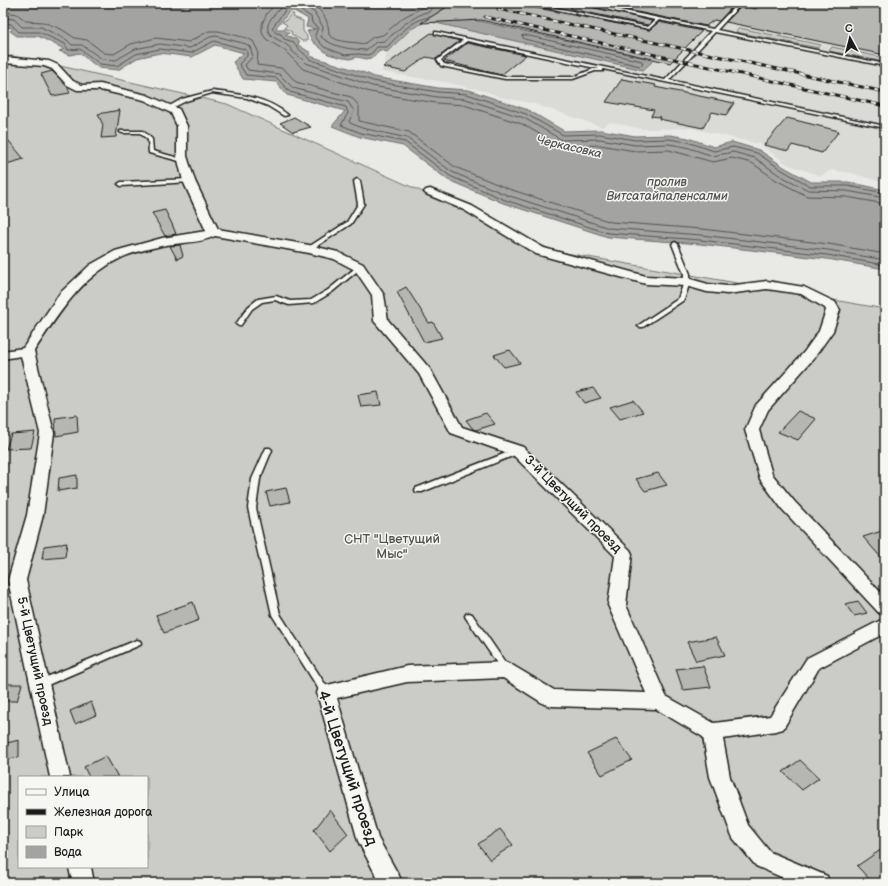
<svg xmlns="http://www.w3.org/2000/svg" width="888" height="886" font-family="'Balsamiq Sans',sans-serif">
	<style>
		.built { fill: #dadad6 }
		.green { fill: #cbcbc7; stroke: #747472; fill-rule: evenodd }
		.water { fill: #a3a3a1; stroke: #6d6d6c }
		.lines { fill: none; stroke-linecap: round; stroke-linejoin: round }
		.shore { stroke: #525251; stroke-width: 1 }
		.building { fill: #b6b6b3; stroke: #1c1c1c }
		.service-casing { stroke: #1c1c1c; stroke-width: 3 }
		.minor-casing { stroke: #1c1c1c; stroke-width: 3 }
		.service { fill: #f6f6f2; fill-rule: evenodd }
		.minor { fill: #f6f6f2; fill-rule: evenodd }
		.rail-casing { stroke: #1c1c1c; stroke-width: 3 }
		.rail { stroke: #f6f6f2; stroke-width: 2; stroke-dasharray: 5.5; stroke-linecap: butt }
		.labels { text-anchor: middle; dominant-baseline: central; stroke-width: 3; stroke-linejoin: round; paint-order: stroke }
		.far-water-label { font-size: 12px; font-style: italic; fill: #525251; stroke: #f6f6f2 }
		.street-label { font-size: 13px; fill: #1c1c1c; stroke: #f6f6f2 }
		.park-label { font-size: 13px; fill: #51514f; stroke: #f6f6f2 }
		.near-street-label { font-size: 16px; fill: #1c1c1c; stroke: #f6f6f2 }
	</style>
	<rect width="100%" height="100%" fill="#e9e9e5"/>
	<filter id="ink" filterUnits="userSpaceOnUse"><feTurbulence type="fractalNoise" baseFrequency=".025" numOctaves="2"/><feDisplacementMap in="SourceGraphic" scale="8" xChannelSelector="R" yChannelSelector="G"/><feConvolveMatrix kernelMatrix="1 2 1 2 8 2 1 2 1" color-interpolation-filters="sRGB"/></filter>
	<g filter="url(#ink)">
		<!-- built -->
		<path class="built" d="M452 3H885V183L851 173 831 170 821 176 789 165 759 144 691 128 642 129 610 122 602 127 535 104 500 97 488 92 450 83 382 72 387 52 411 29 427 21 642 70 653 60 437 12Z"/>
		<!-- green -->
		<g class="green">
			<path d="M291 14H294L293 17 303 21V31L307 36V41H302L291 34 292 32 284 28 287 25 282 22 286 20Z"/>
			<path d="M739 28 821 45 818 48 736 32Z"/>
			<path d="M832 47 885 58V62L829 51Z"/>
			<path d="M12 56 60 66 227 104 554 251 885 309V883H3V57ZM19 777H147V867H19Z"/>
		</g>
		<!-- water -->
		<path class="water" d="M3 3H452L438 12 654 60 643 70 427 21 411 29 387 52 379 50 374 57 367 59 357 57 350 59 339 57 328 54 313 42 307 31 316 29 306 27 308 19 294 11 289 12C284 20 280 21 276 28L278 29H283L289 33 285 35 296 39 299 43 298 45 311 53 310 56 368 74 374 77 438 88 469 90 528 110 564 131 601 130 635 136 670 135 688 138 714 147 732 142 759 150 784 167 811 182H848L885 190V269L827 259 700 244 608 237 503 203 448 180 403 146 360 137 332 126 345 111 287 95 276 82 243 79 233 62 244 53 215 45 192 57 160 53 137 58 118 70 99 68 79 53 70 55 59 51 64 49 38 36H17L10 31 13 28 7 27 3 28Z"/>
		<g class="lines">
			<!-- shore -->
			<g class="shore">
				<path d="M277 3 267 13 262 24V33L266 39 284 50 303 69 370 92 436 103 464 105 522 124 561 146 600 145 635 151 669 150 713 162 732 158 752 163 776 180 807 196 847 197 885 204"/>
				<path d="M286 3C279 10 259 25 272 36 277 40 284 42 288 46 292 49 289 47 292 51 296 55 302 58 306 63L372 86 437 97 466 99 524 118 562 140 600 139 635 145 669 144 686 147 713 156 733 152 755 158 779 175 808 190 847 191 885 198"/>
				<path d="M298 3 314 12 323 27 321 37C335 48 349 49 366 50L376 42 385 41 407 22 423 13 429 12 435 3"/>
				<path d="M309 3C322 9 329 20 329 35 340 44 351 41 364 44L373 37 383 35 404 17 425 6 427 3"/>
				<path d="M3 12 17 14 26 21 43 22 61 29 75 38 87 40 104 53 114 54 131 44 156 38 189 42 209 31H218L247 38 253 41 258 51 257 65 281 68 286 71 296 82 351 97 359 106V121L409 132 455 167 509 189 611 222 702 229 829 244 885 254"/>
				<path d="M429 17C411 20 399 35 387 47H377L372 53 368 55 358 54 345 55 324 47 317 39 315 35 318 28 312 23 311 17 295 7 286 9 272 28 276 33 281 34 284 39 294 42C297 50 304 52 309 59L373 81 438 92 467 94 526 114 563 135 600 134 635 140 669 139 687 142 714 151 733 147 757 153 782 170 810 186H848L885 193"/>
				<path d="M3 18 14 19 22 27H41L67 40 72 45H82L102 59 116 60 135 49 160 44 190 48 210 37 216 36 246 44 250 47 253 56 245 65 248 70 279 74 293 88 348 102 354 111 349 121 350 123 362 128 407 138 452 172 507 195 609 228 701 235 828 250 885 260"/>
				<path d="M3 23 11 24 19 32H39L65 44 68 50 80 49 100 64 117 66 136 54 160 49 191 53 214 41 244 49 247 51V56L239 64 246 75 277 78 290 92 346 107 348 113 341 125 361 133 405 142 450 176 505 200 608 233 700 240 827 255 885 265"/>
				<path d="M525 35 642 61 643 64 640 66 524 39 522 36Z"/>
			</g>
		</g>
		<!-- building -->
		<g class="building">
			<path d="M463 3H512L649 30 659 22 702 31 670 63 481 20 421 23 452 4 459 5Z"/>
			<path d="M571 3H576L652 21 648 25 571 9Z"/>
			<path d="M593 3H728L735 4 719 21 714 20 706 26Z"/>
			<path d="M762 3H885V55L726 22 742 6 756 9Z"/>
			<path d="M431 33 460 41 436 59 426 57 405 72 383 67Z"/>
			<path d="M467 43 521 54 526 55 501 75 444 61Z"/>
			<path d="M52 71 67 86 70 93 52 96 41 74Z"/>
			<path d="M622 79 656 85 655 87 734 103 726 115 712 112 703 128 659 119 660 117 651 116 654 110 606 102Z"/>
			<path d="M120 110 116 137 101 138 103 125 98 114Z"/>
			<path d="M294 117 311 127 293 132 280 123Z"/>
			<path d="M787 118 839 131 822 153 792 145 788 151 764 145Z"/>
			<path d="M3 134 24 159 3 165Z"/>
			<path d="M165 210 172 224 176 234 165 236 152 213Z"/>
			<path d="M180 245 183 256 177 259 170 246Z"/>
			<path d="M406 287 429 323 433 322 442 338 424 342 397 292Z"/>
			<path d="M510 350 520 363 504 367 494 355Z"/>
			<path d="M593 388 601 398 584 403 576 392Z"/>
			<path d="M378 392 381 405 361 407 358 395Z"/>
			<path d="M633 400 643 412 620 419 610 407Z"/>
			<path d="M798 411 816 419 798 440 778 432Z"/>
			<path d="M486 413 495 424 476 430 473 429 466 420Z"/>
			<path d="M77 415 78 432 56 436 55 418Z"/>
			<path d="M35 432 31 448 6 449 11 434Z"/>
			<path d="M658 473 667 485 645 491 636 479Z"/>
			<path d="M77 475V488L58 491 59 478Z"/>
			<path d="M286 488 290 502 270 506 266 492Z"/>
			<path d="M885 530V562L863 537Z"/>
			<path d="M67 543 65 557 42 559 44 546Z"/>
			<path d="M858 601 867 613 854 616 845 604Z"/>
			<path d="M193 602 199 620 164 633 156 615Z"/>
			<path d="M716 637 725 655 696 661 687 642Z"/>
			<path d="M703 666 711 687 683 690 676 669Z"/>
			<path d="M3 684H22L17 701H3Z"/>
			<path d="M91 702 96 715 75 724 70 711Z"/>
			<path d="M616 739 632 760 602 775 587 753Z"/>
			<path d="M19 740V757L3 760V744Z"/>
			<path d="M106 756 118 777H89L84 767Z"/>
			<path d="M800 760 819 778 802 790 783 772Z"/>
			<path d="M330 810 348 834 330 851 314 830Z"/>
			<path d="M500 829 513 845 490 860 478 844Z"/>
			<path d="M885 847V883H873L857 866Z"/>
		</g>
		<g class="lines">
			<defs>
				<g id="service">
					<path d="M525 3H533L648 27 655 20 577 3H585L713 29 738 3H742L717 30 885 64V66L715 32 669 80 885 126V128L603 69V71H595L573 79H505L441 66 437 60 463 40 435 34V32H436L665 80 711 31 659 20 649 29ZM467 41 600 69H593L573 77H505L444 64 441 60Z"/>
					<path d="M212 91C239 94 267 97 288 115L284 116 268 106 247 98 212 93 186 101 170 109 166 108 182 99Z"/>
					<path d="M120 131H143L152 139 153 151 186 160 183 162 149 153 148 140 140 133H122L120 132Z"/>
					<path d="M189 179 191 180V182L121 186 118 184 121 182Z"/>
					<path d="M357 179 360 181 364 204 351 224 311 250H307V248L347 222 358 204 354 181Z"/>
					<path d="M675 242 678 244 690 274V282L684 300 643 327H639L638 326 639 325 678 299 684 282V274L672 244Z"/>
					<path d="M359 265 362 267 361 268 332 292 314 303 289 305 275 300 262 302 252 309 241 325 239 326 236 324 248 307 258 299 276 296 290 301 311 300 328 290Z"/>
					<path d="M266 448H270L272 450 260 479 256 508 280 614 329 690 330 693 329 696 326 697 323 696 272 615 248 508 252 479Z"/>
					<path d="M516 449H520L522 451 520 453 422 492H416L415 490 416 488Z"/>
					<path d="M469 613 472 614 509 668 510 670 509 672 506 674 503 672 466 618 465 616 466 614Z"/>
					<path d="M137 640 140 641 141 643 140 645 43 687 40 688 37 687 36 684 37 681Z"/>
				</g>
				<g id="minor">
					<path d="M3 57 49 61 58 65 73 81 82 85 100 84 147 95 179 109 187 126V156L195 181 218 229 309 245 338 252 363 264 384 295 388 320 430 369 462 427 523 447 630 550 632 554 626 605 666 696 714 723 770 716 807 658 885 618V633L819 668 783 729 776 731 723 739 730 777 748 825 770 852 827 876 830 883H795L756 866 733 838 730 831 710 777 703 737 656 709 551 706 544 704 503 678 407 682 337 698 378 838 403 883H380L358 841 317 693 319 687 407 666 506 662 512 665 554 690 646 693 608 605 615 556 513 455 451 433 419 374 374 321 372 295 355 270 334 259 309 253 215 236C199 244 178 242 161 246 148 249 134 252 123 257 81 276 58 315 34 351L54 433 43 515 26 580 70 777H50L8 580 27 515 40 433 21 356 3 359V351L23 348 60 293 90 265 115 251 162 238 206 231 183 181 177 156V126L171 113 144 100 100 90H77L67 85 52 69 44 66 3 63Z"/>
					<path d="M430 189 472 206 544 248 646 276 687 278 708 284 727 286 767 281 804 287 835 302 840 310 833 331 814 358 768 410 759 430 772 474 794 501 885 597V615L879 613 782 509 760 479 745 430 756 405 804 352 819 331 826 310 825 308 801 294 767 289 727 294 707 292 686 286 646 284 536 254 464 210 426 194 424 192 426 190Z"/>
					<path d="M69 867H91L94 883H72Z"/>
				</g>
			</defs>
			<!-- service casing -->
			<use href="#service" class="service-casing"/>
			<!-- minor casing -->
			<use href="#minor" class="minor-casing"/>
			<!-- service -->
			<use href="#service" class="service"/>
			<!-- minor -->
			<use href="#minor" class="minor"/>
			<defs>
				<g id="rail">
					<path d="M498 9 885 92"/>
					<path d="M485 17 885 106"/>
				</g>
			</defs>
			<!-- rail casing -->
			<use href="#rail" class="rail-casing"/>
			<!-- rail -->
			<use href="#rail" class="rail"/>
		</g>
	</g>
	<g class="labels">
		<!-- far-water labels -->
		<g class="far-water-label">
			<text transform="translate(569 147) rotate(13)">Черкасовка</text>
			<text x="667" y="182">пролив<tspan x="667" dy="14">Витсатайпаленсалми</tspan></text>
		</g>
		<!-- street labels -->
		<g class="street-label">
			<text transform="translate(573 504) rotate(45)">3-й Цветущий проезд</text>
			<text transform="translate(35 661) rotate(78)">5-й Цветущий проезд</text>
		</g>
		<!-- park labels -->
		<g class="park-label">
			<text x="392" y="539">СНТ "Цветущий<tspan x="392" dy="15">Мыс"</tspan></text>
		</g>
		<!-- near-street labels -->
		<g class="near-street-label">
			<text transform="translate(347 768) rotate(72)">4-й Цветущий проезд</text>
		</g>
	</g>
	<!-- margin -->
	<rect width="888" height="886" fill="none" stroke="#f6f6f2" stroke-width="16"/>
	<rect x="8" y="8" width="872" height="870" fill="none" stroke="#1c1c1c" stroke-width="1.5" filter="url(#ink)"/>
	<!-- legend -->
	<rect x="18" y="776" width="130" height="92" fill="#f6f6f2" stroke="#9f9f9c"/>
	<rect x="26" y="789" width="20" height="6" fill="#f6f6f2" stroke="#9f9f9c"/>
	<text x="54" y="796" font-size="12" fill="#1c1c1c">Улица</text>
	<rect x="26" y="809" width="20" height="6" fill="#1c1c1c" stroke="#9f9f9c"/>
	<text x="54" y="816" font-size="12" fill="#1c1c1c">Железная дорога</text>
	<rect x="26" y="826" width="20" height="12" fill="#cbcbc7" stroke="#9f9f9c"/>
	<text x="54" y="836" font-size="12" fill="#1c1c1c">Парк</text>
	<rect x="26" y="846" width="20" height="12" fill="#a3a3a1" stroke="#9f9f9c"/>
	<text x="54" y="856" font-size="12" fill="#1c1c1c">Вода</text>
	<!-- north arrow -->
	<g transform="translate(850 38) rotate(353)" stroke="#f6f6f2" stroke-width="3" paint-order="stroke">
	<path d="M0-3L7 15L0 10L-7 15Z" fill="#1c1c1c"/>
	<text y="-6" font-size="11" font-weight="bold" text-anchor="middle" fill="#1c1c1c">С</text>
	</g>
</svg>
